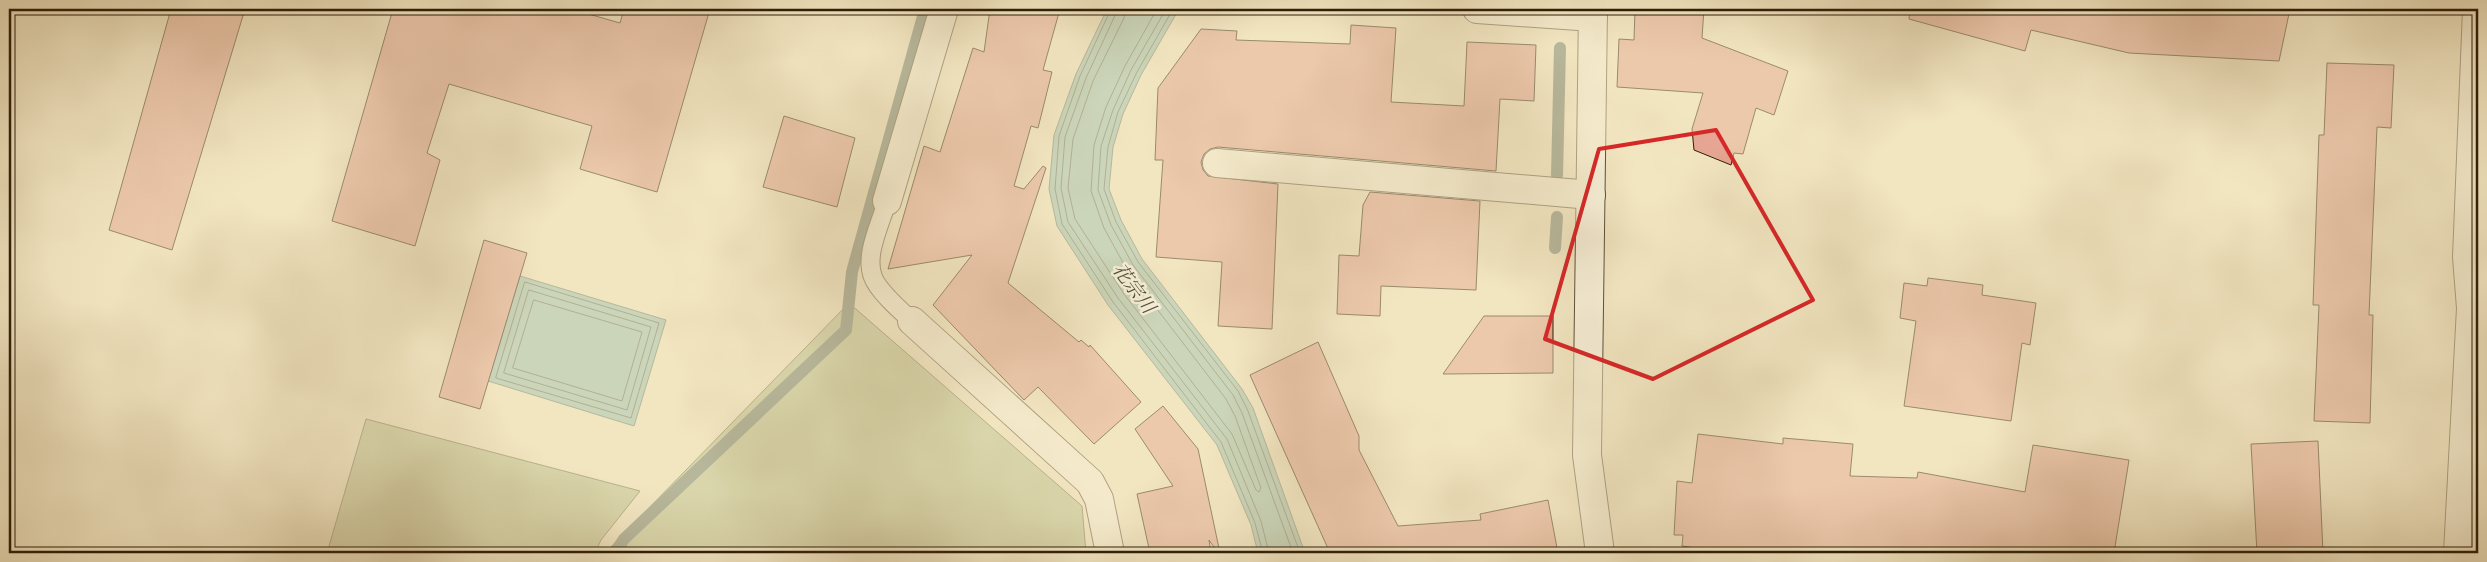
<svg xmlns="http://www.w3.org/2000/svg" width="2487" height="562" font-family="'IM FELL Great Primer','Noto Serif JP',serif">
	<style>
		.green { fill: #bdc491; stroke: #75714d }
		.water { fill: #9cc0af; stroke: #707f6d }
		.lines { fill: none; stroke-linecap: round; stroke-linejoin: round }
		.shore { stroke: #646f5c; stroke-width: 1 }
		.stream { stroke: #707f6d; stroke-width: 12 }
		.building { fill: #e6a693; stroke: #2d1e09 }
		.service-casing { stroke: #5e5037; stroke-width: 20 }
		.minor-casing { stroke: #5e5037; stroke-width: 30 }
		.tertiary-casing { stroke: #5e5037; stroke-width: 30 }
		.service { stroke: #f7efd7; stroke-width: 18 }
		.minor { stroke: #f7efd7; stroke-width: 28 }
		.tertiary { stroke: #f7efd7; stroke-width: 28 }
		.marked { fill: none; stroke: #d62828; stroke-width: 4; stroke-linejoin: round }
		.labels { text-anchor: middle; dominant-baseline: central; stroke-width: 5; stroke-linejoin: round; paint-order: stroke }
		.water-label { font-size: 19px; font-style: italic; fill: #4e4f3b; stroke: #f7efd7 }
	</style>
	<rect width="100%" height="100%" fill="#f2e6c1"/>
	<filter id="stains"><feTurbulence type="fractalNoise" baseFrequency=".004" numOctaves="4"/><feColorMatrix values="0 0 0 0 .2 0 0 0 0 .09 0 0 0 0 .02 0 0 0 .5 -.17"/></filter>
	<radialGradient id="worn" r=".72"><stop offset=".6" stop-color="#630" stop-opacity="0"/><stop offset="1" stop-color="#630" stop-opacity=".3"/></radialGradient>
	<!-- green -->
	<g class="green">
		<path d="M849 303 1082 506 1086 553H605Z"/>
		<path d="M366 419 640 491 601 540 595 553H327Z"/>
	</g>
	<!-- water -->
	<g class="water">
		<path d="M1107 9H1179L1141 75 1123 114 1113 147 1109 189 1121 220 1142 259 1242 389 1253 408 1305 553H1258L1251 525 1217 445 1108 305 1057 226 1049 189 1054 135 1076 74Z"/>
		<path d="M520 276 666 320 634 426 488 381Z"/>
	</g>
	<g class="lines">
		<!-- shore -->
		<g class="shore">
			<path d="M1111 9 1080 76 1059 136 1055 189 1062 224 1113 302 1221 442 1255 523 1263 553"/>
			<path d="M1118 9 1086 78 1065 137 1061 188 1068 222 1118 298 1227 439 1261 521 1269 553"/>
			<path d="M1125 9 1124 18 1093 81 1073 139 1068 188 1075 219 1124 294 1232 434 1256 490 1259 492 1261 488 1235 416 1226 399 1127 270 1104 228 1091 191 1094 145 1106 107 1125 66 1157 9"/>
			<path d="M1166 9 1131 70 1113 110 1101 146 1098 190 1111 225 1133 265 1233 395 1242 413 1293 553"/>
			<path d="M1173 9 1137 72 1118 112 1108 147 1104 189 1116 222 1138 262 1238 391 1248 411 1300 553"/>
			<path d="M525 282 659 323 631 418 496 378Z"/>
			<path d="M529 290 651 327 627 410 504 373Z"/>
			<path d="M534 300 642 332 622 401 513 368Z"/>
		</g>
		<!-- stream -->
		<g class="stream">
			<path d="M1557 175 1560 48"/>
			<path d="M1555 248 1557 217"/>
			<path d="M615 553 624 539 846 330 852 272 925 9"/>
		</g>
	</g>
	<!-- building -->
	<g class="building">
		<path d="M171 9H245L172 250 109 230Z"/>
		<path d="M393 9H571L620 23 624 9H710L657 192 580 169 592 126 449 84 427 153 440 160 415 246 332 221Z"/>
		<path d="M990 9H1060L1043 70 1052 72 1038 128 1031 126 1014 186 1024 189 1043 166 1046 168 1008 283 1079 342 1081 340 1089 347 1090 345 1141 402 1094 444 1038 387 1024 400 933 305 972 255 888 269 924 146 940 152 973 48 984 52Z"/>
		<path d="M1635 9H1704L1702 38 1788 71 1774 115 1756 108 1743 154 1734 153 1731 165 1694 150 1692 129 1703 93 1617 87 1619 39 1634 40Z"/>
		<path d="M1910 9H2290L2279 61 2129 53 2031 30 2025 51 1909 19Z"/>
		<path d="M1351 25 1396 28 1391 102 1464 106 1467 42 1536 45 1534 101 1500 99 1496 171 1218 147 1210 149 1204 154 1201 162 1203 170 1208 176 1278 184 1272 329 1218 326 1222 262 1156 257 1163 160H1155L1158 88 1201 29 1237 31 1236 40 1350 44Z"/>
		<path d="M2327 63 2394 65 2391 128 2377 127 2369 315H2373L2370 423 2314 421 2319 305H2313L2319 135H2324Z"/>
		<path d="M784 116 855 138 837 207 763 187Z"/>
		<path d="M1370 192 1480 201 1476 290 1381 286 1380 316 1337 314 1339 255 1359 256 1363 205Z"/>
		<path d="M484 240 527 253 480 409 439 397Z"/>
		<path d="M1928 278 1983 285 1982 295 2036 303 2030 345 2022 343 2011 421 1904 406 1916 321 1900 318 1904 283 1927 286Z"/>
		<path d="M1484 316H1553V373L1443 374Z"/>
		<path d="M1318 342 1359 436V450L1398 526 1481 520 1480 514 1548 500 1557 548 1511 553H1330L1250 375Z"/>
		<path d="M1163 406 1198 449 1220 553H1218L1209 540 1211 553H1150L1137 494 1173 486 1135 429Z"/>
		<path d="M1698 434 1783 444V438L1853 444 1850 476 1917 478 1918 472 2025 492 2033 445 2129 460 2114 553H1732L1682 546 1683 535H1674L1677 481 1692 483Z"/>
		<path d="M2318 441 2323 553H2257L2251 444Z"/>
	</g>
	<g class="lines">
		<defs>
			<path id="service" d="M887 201C881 223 864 255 873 277 878 291 901 311 912 321"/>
			<g id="minor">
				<path d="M1477 9 1593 17"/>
				<path d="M1217 163 1591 195"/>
				<path d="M887 201 944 9"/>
				<path d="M912 321 1090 482 1099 499 1110 553"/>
				<path d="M2458 553 2471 308 2467 257 2477 9"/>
			</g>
			<path id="tertiary" d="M1593 9 1587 455 1600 553"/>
		</defs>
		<!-- service casing -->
		<use href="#service" class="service-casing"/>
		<!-- minor casing -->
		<use href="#minor" class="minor-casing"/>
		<!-- tertiary casing -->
		<use href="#tertiary" class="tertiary-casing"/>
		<!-- service -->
		<use href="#service" class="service"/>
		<!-- minor -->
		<use href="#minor" class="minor"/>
		<!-- tertiary -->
		<use href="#tertiary" class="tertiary"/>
	</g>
	<!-- marked area -->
	<path d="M0 0H2487V562H0ZM1716 130 1813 300 1653 379 1545 339 1599 149Z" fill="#f2e6c1" fill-opacity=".55" fill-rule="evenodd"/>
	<path class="marked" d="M1716 130 1813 300 1653 379 1545 339 1599 149Z"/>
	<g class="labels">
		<!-- water labels -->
		<g class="water-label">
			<text transform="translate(1134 288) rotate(53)">花宗川</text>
		</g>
	</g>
	<!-- margin -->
	<rect width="2487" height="562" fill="none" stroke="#f2e6c1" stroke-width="30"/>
	<rect x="10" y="10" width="2467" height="542" fill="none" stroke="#2d1e09" stroke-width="2.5"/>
	<rect x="15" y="15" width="2457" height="532" fill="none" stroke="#2d1e09"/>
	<rect width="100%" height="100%" filter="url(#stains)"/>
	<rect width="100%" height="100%" fill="url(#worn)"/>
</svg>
